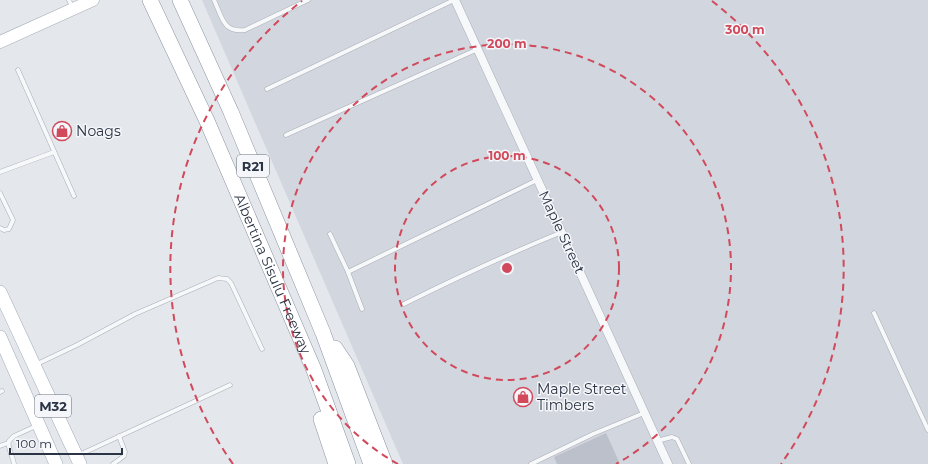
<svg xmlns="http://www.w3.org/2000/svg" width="928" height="464" font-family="Montserrat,sans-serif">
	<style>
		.built { fill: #d2d6de }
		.building { fill: #bbc0ca }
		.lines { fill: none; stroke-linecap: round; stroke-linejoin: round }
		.lane-casing { stroke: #a9aeb7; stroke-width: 5 }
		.street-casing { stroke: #a9aeb7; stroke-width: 9 }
		.secondary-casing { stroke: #a9aeb7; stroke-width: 13 }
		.primary-casing { stroke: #a3abb8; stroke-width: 14 }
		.highway-casing { stroke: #8b94a3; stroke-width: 16 }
		.lane { stroke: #f7f8fa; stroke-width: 4 }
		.street { stroke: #f7f8fa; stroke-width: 8 }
		.secondary { stroke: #fff; stroke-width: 12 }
		.primary { stroke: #fff; stroke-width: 13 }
		.highway { stroke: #fff; stroke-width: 15 }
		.ring { fill: none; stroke: #d1495b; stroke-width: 2; stroke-dasharray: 7 5 }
		.labels { text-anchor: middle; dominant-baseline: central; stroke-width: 3; stroke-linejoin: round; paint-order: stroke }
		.shield { fill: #f4f6f9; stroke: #676e7b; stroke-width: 1 }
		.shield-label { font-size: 13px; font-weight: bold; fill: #2b3445 }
		.poi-label { font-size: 14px; fill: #2b3445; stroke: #f4f6f9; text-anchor: start }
		.street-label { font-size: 14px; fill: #2b3445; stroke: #f4f6f9 }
		.centre { fill: #d1495b; stroke: #f4f6f9; stroke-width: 2 }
		.ring-label { font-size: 12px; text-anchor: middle; font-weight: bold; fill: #d1495b; stroke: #f4f6f9; stroke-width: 3; stroke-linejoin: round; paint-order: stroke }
	</style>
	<rect width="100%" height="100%" fill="#e4e7ec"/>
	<!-- built -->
	<path class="built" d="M202 0H928V464H403Z"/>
	<!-- building -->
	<path class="building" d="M606 433 620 464H557L554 457Z"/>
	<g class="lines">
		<defs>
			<g id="lane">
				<path d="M69 0 72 7"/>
				<path d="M214 0C222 17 223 33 245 30L308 0"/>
				<path d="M18 70 74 196"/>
				<path d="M267 89 454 0"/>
				<path d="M286 135 478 49"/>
				<path d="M0 172 54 152"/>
				<path d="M0 193 13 220 9 229 4 230 0 228"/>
				<path d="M330 234 348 272 362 309"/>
				<path d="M348 272 537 180"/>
				<path d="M404 304C456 278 508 254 562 232"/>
				<path d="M874 313 928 430"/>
				<path d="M35 365 77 345 135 314 218 278 227 279 231 283 262 349"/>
				<path d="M0 392 2 391"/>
				<path d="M657 441 672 437 677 439 689 464"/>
				<path d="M0 446 8 443"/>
				<path d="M79 455 230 385"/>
				<path d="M14 464C13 456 7 448 9 441L14 436 36 426"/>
				<path d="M113 464 124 456 125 452 119 436"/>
				<path d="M531 464 593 434 644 413"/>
			</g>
			<path id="street" d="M455 0 668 464"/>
			<path id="secondary" d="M0 42 93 0"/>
			<g id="primary">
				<path d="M0 292 80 464"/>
				<path d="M0 337 56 464"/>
			</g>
			<g id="highway">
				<path id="s1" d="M150 0 207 121 314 370 348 464"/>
				<path d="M180 0 231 112 323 333 371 464"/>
				<path d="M335 348 347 366 385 464"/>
				<path d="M321 419 336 464"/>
			</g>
		</defs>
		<!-- lane casing -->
		<use href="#lane" class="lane-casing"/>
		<!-- street casing -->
		<use href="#street" class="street-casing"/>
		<!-- secondary casing -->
		<use href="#secondary" class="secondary-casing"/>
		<!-- primary casing -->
		<use href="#primary" class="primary-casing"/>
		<!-- highway casing -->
		<use href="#highway" class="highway-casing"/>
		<!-- lane -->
		<use href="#lane" class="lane"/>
		<!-- street -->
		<use href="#street" class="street"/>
		<!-- secondary -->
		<use href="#secondary" class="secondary"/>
		<!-- primary -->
		<use href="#primary" class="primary"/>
		<!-- highway -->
		<use href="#highway" class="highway"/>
	</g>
	<!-- distance rings -->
	<g class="ring">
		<circle cx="507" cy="268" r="112"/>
		<path d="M398 464A224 224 0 1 1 616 464"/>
		<path d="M233 464A337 337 0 0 1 302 1M712 1A337 337 0 0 1 781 464"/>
	</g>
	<!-- icons -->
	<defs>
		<symbol id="shop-ring" viewBox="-11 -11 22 22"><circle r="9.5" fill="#f4f6f9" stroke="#d1495b" stroke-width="1.5"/><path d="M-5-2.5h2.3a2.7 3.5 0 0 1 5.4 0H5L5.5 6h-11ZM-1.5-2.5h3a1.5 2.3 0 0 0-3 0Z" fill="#d1495b"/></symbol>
	</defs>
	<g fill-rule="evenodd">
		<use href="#shop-ring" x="51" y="120" width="22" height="22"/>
		<use href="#shop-ring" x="512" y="386" width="22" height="22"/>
	</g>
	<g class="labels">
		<!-- shield labels -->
		<g class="shield">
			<rect x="237" y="155" width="32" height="22" rx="3"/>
			<rect x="35" y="395" width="36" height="22" rx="3"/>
		</g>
		<g class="shield-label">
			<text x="253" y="166">R21</text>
			<text x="53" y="406">M32</text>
		</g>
		<!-- poi labels -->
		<g class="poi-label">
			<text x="76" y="131">Noags</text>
			<text x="537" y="389">Maple Street<tspan x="537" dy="16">Timbers</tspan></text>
		</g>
		<!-- street labels -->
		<g class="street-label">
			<text transform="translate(562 232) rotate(65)">Maple Street</text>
			<text stroke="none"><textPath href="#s1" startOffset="300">Albertina Sisulu Freeway</textPath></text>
		</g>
	</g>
	<circle cx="507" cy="268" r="6" class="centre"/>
	<g class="ring-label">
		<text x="745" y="34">300 m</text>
		<text x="507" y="48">200 m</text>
		<text x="507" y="160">100 m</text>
	</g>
	<!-- scale -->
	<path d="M10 448v6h112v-6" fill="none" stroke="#2b3445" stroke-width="2"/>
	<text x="16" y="448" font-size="12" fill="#2b3445" stroke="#f4f6f9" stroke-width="3" paint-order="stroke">100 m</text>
</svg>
